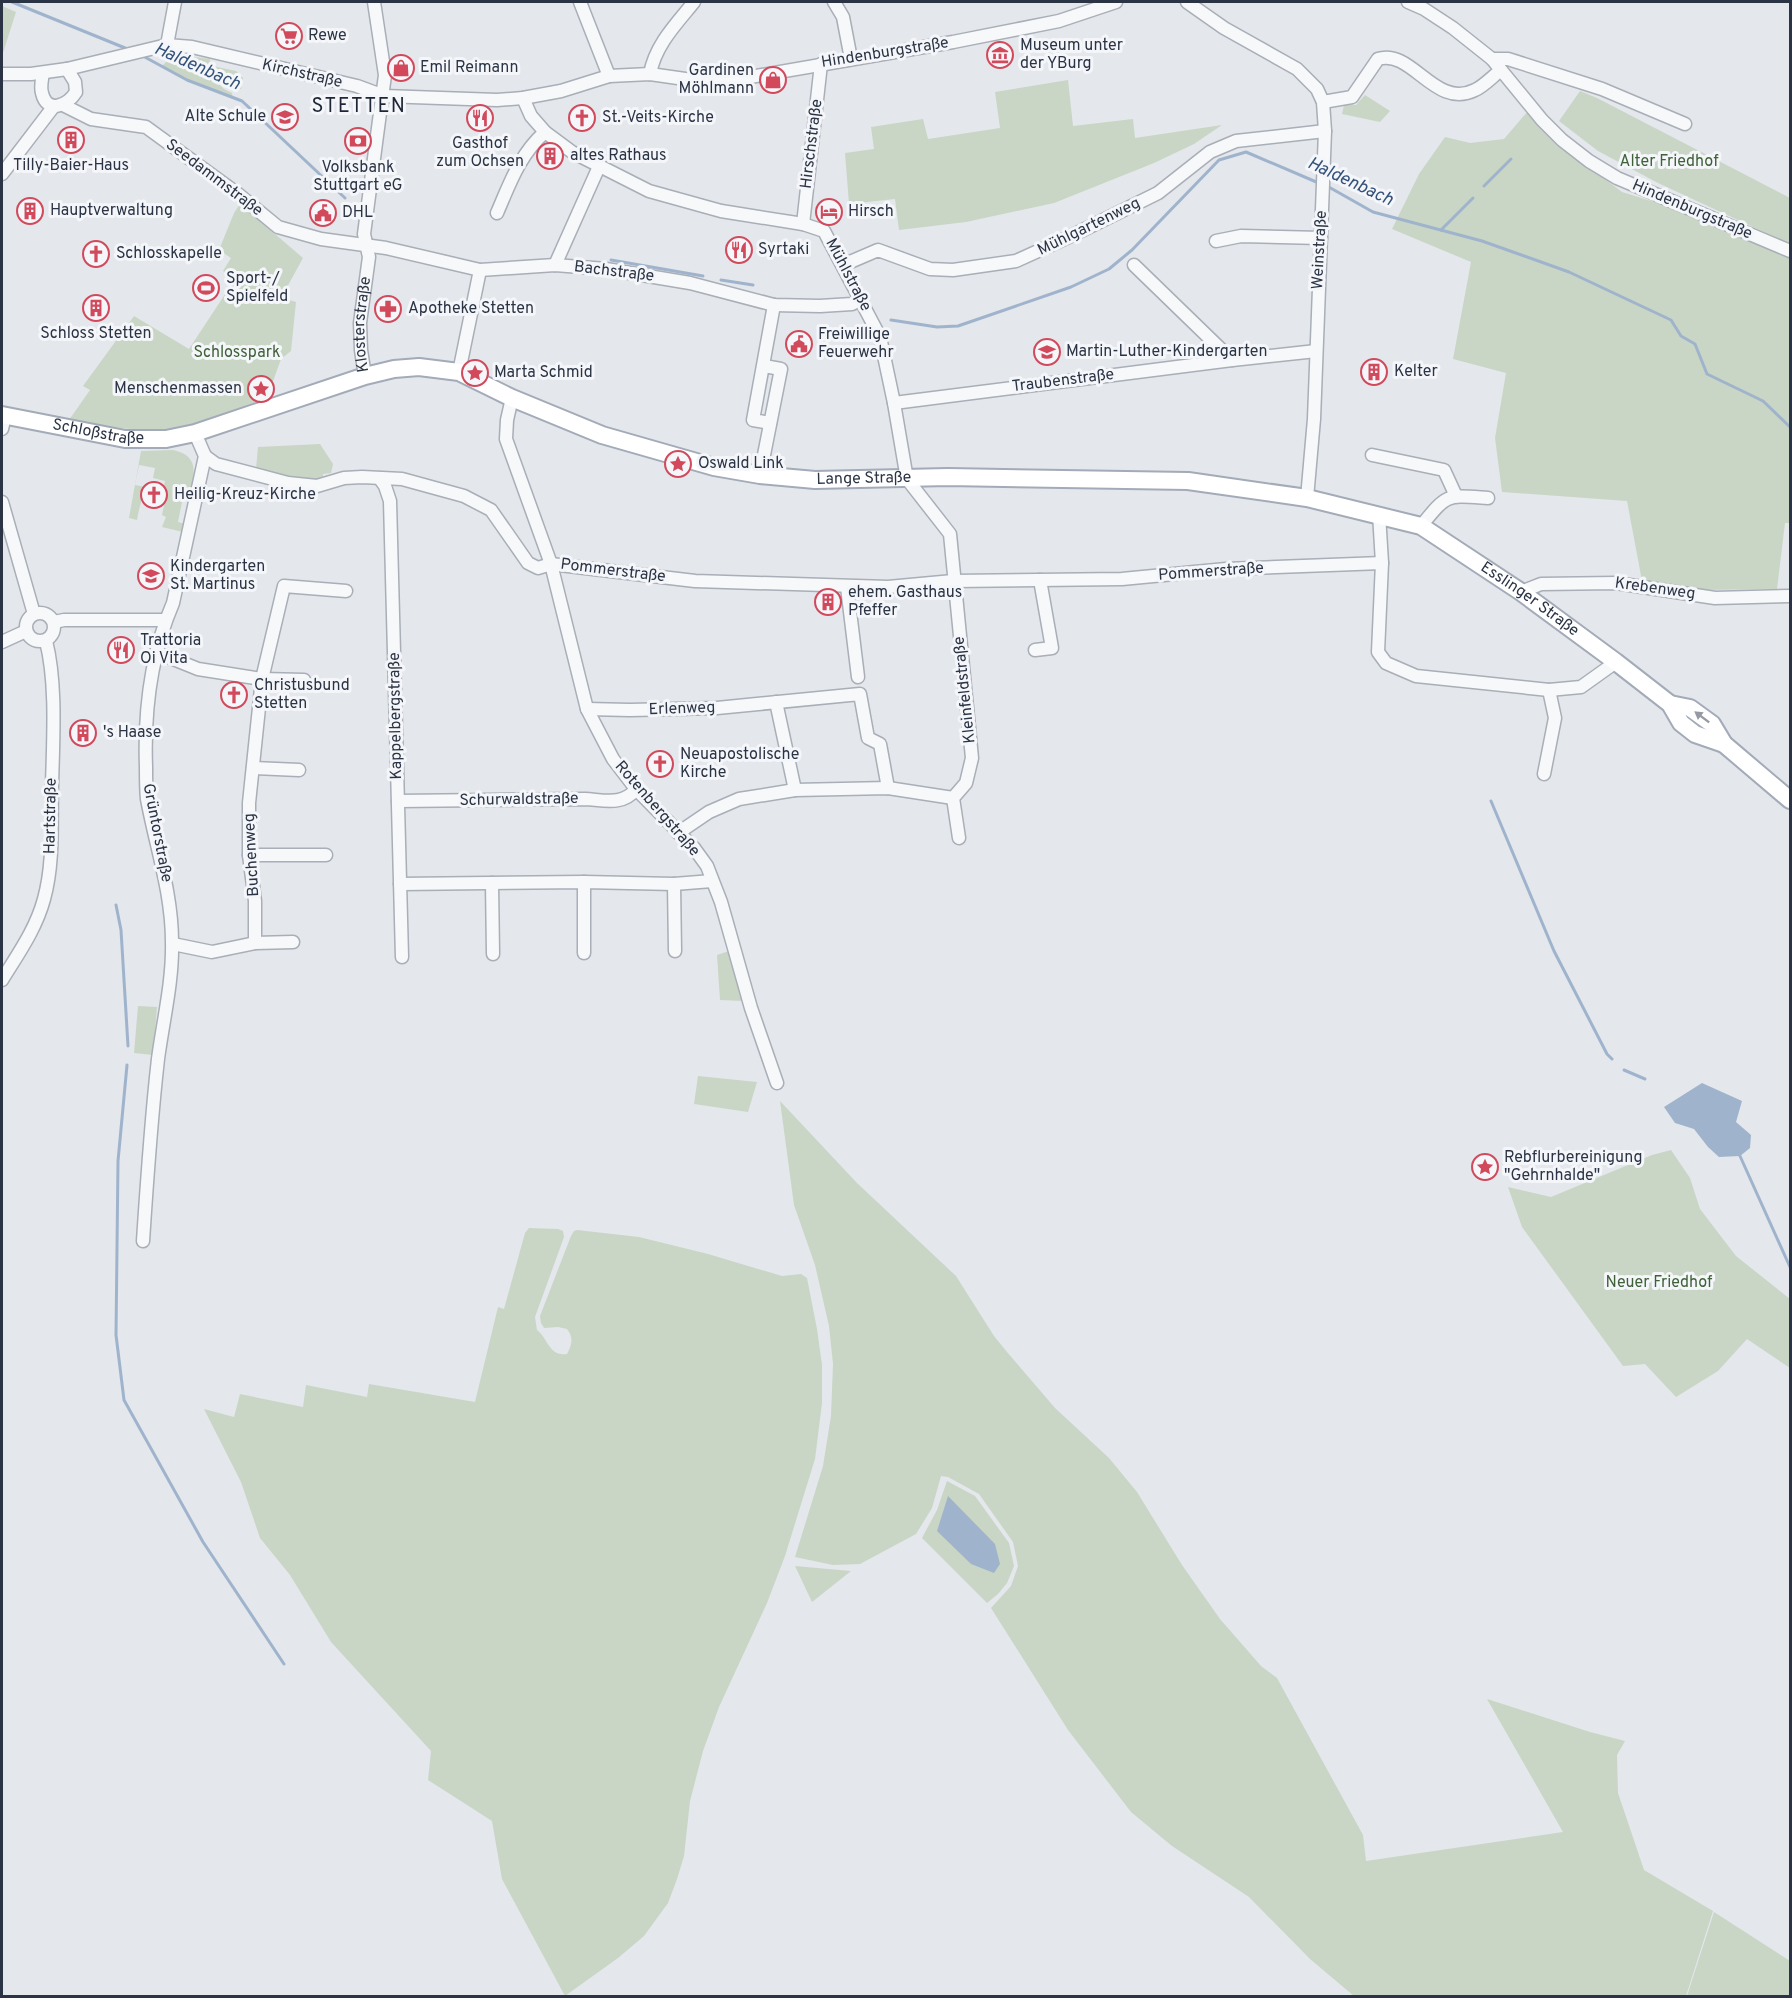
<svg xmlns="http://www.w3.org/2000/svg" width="1792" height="1998" font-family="Overpass,sans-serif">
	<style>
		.green { fill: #c9d6c5 }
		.water { fill: #9fb4cc }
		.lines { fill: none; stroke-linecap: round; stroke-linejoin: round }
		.stream { stroke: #9fb4cc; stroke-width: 3 }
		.minor-casing { stroke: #a9aeb7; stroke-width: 15 }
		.major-casing { stroke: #a3abb8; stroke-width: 20 }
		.minor { stroke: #f7f8fa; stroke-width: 12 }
		.major { stroke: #fff; stroke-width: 16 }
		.oneway { fill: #959aa2 }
		.labels { text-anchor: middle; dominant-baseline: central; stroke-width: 6; stroke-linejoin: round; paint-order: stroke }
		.poi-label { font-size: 16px; fill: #2b3445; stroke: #f4f6f9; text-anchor: start }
		.street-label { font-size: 16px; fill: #2b3445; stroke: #f4f6f9 }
		.park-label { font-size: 16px; fill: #3f6138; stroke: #f4f6f9 }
		.water-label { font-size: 18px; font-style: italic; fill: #34527a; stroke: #f4f6f9 }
		.quarter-label { font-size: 20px; letter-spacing: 1.5px; fill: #1d2536; stroke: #f4f6f9 }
	</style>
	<rect width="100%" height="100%" fill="#e4e7ec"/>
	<!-- green -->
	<g class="green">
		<path d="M2 6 16 12 2 56Z"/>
		<path d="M181 55 210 59 209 74 224 89 232 93 233 99 161 67 170 58Z"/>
		<path d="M212 66 236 71 243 78 241 89 225 86 212 72Z"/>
		<path d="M1068 80 1073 126 1133 119 1135 138 1222 125 1194 144 1154 163 1054 203 966 222 899 230 895 199 849 204 845 153 874 149 871 127 923 119 928 139 1000 128 995 92Z"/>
		<path d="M1580 91 1597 98 1790 198V244L1658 183 1598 151 1559 121Z"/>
		<path d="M1365 95 1390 111 1380 122 1342 114 1344 105H1356Z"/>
		<path d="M1528 111 1565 149 1622 192 1687 212 1790 257V523H1785L1777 589 1702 590 1642 581 1627 501 1502 492 1495 438 1506 373 1453 359 1471 262 1392 229 1419 174 1445 137 1470 143 1504 139Z"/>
		<path d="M240 204 303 258 281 298 296 302 291 351 281 359 267 398C236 409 203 424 170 429 136 433 102 425 69 420L90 390 83 386 134 316 189 349 235 279 223 271 231 258 219 250 234 213Z"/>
		<path d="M320 444 333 464 331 473 323 474V480L304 481 256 469 258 447Z"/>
		<path d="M173 450C202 456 193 477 190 498L183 497 178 522 185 524 183 532 162 527 166 517 162 515 167 491 163 490 165 481 153 478 155 468 139 465 135 485 145 487C142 499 139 508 137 520L129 518 141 451Z"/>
		<path d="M729 951 743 1001 720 1000 717 955Z"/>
		<path d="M138 1006 157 1007 153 1055 134 1053Z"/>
		<path d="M698 1076 757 1082 748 1112 694 1104Z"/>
		<path d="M780 1101 857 1183 956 1276 994 1336 1007 1352 1055 1408 1109 1458 1137 1492 1182 1565 1220 1619 1261 1666 1277 1678 1363 1835 1366 1861 1563 1832 1487 1699 1590 1732 1625 1741 1617 1755 1618 1793 1644 1870 1713 1911 1686 1996H1354L1310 1959 1249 1897 1172 1846 1131 1812 1068 1730 991 1608 1011 1586 1018 1566 1013 1542 979 1494 948 1477 941 1476 932 1508 916 1534 860 1564 833 1565 795 1557 823 1466 831 1416 833 1364 829 1326 815 1265 794 1205Z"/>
		<path d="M1671 1150 1690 1178 1700 1209 1736 1256 1790 1299V1368L1747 1339 1718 1371 1676 1397 1645 1364 1623 1366 1522 1227 1508 1187 1551 1197 1652 1155Z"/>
		<path d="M529 1228 558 1229 563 1231 564 1237 535 1317 537 1330C548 1338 549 1357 567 1354 572 1344 574 1338 567 1329L558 1327 544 1328 541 1323 540 1316 571 1236 574 1231 577 1230 639 1237 708 1254 782 1276 801 1274 807 1278 817 1329 822 1365V1403L815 1459 785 1556 767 1603 719 1707 703 1751 690 1801 684 1856 677 1879 668 1903 644 1936 618 1958 565 1996 502 1879 492 1821 428 1780 431 1751 331 1642 290 1575 260 1538 241 1482 204 1409 234 1417 240 1394 303 1407 306 1385 367 1397 369 1384 475 1402 498 1307 504 1309 525 1233Z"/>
		<path d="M947 1481 975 1496 1009 1543 1014 1566 1007 1583 998 1594 987 1603 922 1538 937 1510Z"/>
		<path d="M795 1566 851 1571 812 1602Z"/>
		<path d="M1714 1912 1790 1961V1996H1687Z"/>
	</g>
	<!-- water -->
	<g class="water">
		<path d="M1702 1083 1742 1101 1736 1122 1751 1135 1750 1148 1740 1156 1719 1157 1708 1147 1694 1129 1675 1123 1664 1107Z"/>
		<path d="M948 1496 995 1544 1000 1564 994 1573 971 1564 937 1531Z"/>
	</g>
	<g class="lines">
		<!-- stream -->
		<g class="stream">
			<path d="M12 2 130 50"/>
			<path d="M141 55 187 80 242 101 345 198"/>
			<path d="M1327 186 1373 212 1482 241 1569 272 1671 320 1681 336 1695 344 1707 374 1763 401 1790 427"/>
			<path d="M1484 186 1511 159"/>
			<path d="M1441 230 1473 198"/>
			<path d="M611 260 703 276"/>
			<path d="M721 280 753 285"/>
			<path d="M891 320 937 327 958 326 1071 287 1109 269 1132 250 1219 160 1246 152 1321 184"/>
			<path d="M1491 801 1554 951 1607 1054 1612 1059"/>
			<path d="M116 905 121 930 128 1046"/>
			<path d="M127 1065 118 1161 116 1335 124 1400 203 1542 284 1664"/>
			<path d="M1624 1070 1645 1079"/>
			<path d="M1740 1156 1790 1267"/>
		</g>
		<defs>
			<g id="minor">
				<path d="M580 2 609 76"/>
				<path d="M834 2 843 17 851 59"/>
				<path d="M1187 2 1224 28 1297 69 1317 89 1323 102 1325 131 1314 419 1307 498"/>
				<path d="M1408 2 1424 9 1453 28 1492 59 1542 120 1562 140 1589 161 1617 178 1790 251"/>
				<path d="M167 45 175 2"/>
				<path d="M1492 59H1508L1602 89 1685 124"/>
				<path d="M43 73C42 80 40 87 42 93 47 115 68 105 76 92L75 82 67 69"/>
				<path d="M2 74H31L67 69 167 45 192 47 357 86 384 96 497 100 523 98 561 91 609 76 650 74 699 81 733 80 953 42 1059 21 1116 2"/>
				<path d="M650 74C655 45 677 23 694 2"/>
				<path d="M523 98 531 116 545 132 572 152 649 191 721 211 803 224 824 231 880 337 894 403 907 479 950 534 972 758 966 783 953 798 959 838"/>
				<path d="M1323 102 1352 97 1378 59C1412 48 1435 110 1475 90 1484 86 1493 76 1501 70"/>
				<path d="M63 105 91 119 146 127 238 194 278 227 321 239 386 248 480 270 555 265 606 269 690 283 774 305 820 306 852 304 860 300"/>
				<path d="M2 174 54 106"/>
				<path d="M497 213C510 183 520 154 545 132"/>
				<path d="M803 224 821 64"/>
				<path d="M1216 241 1241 236 1321 238"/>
				<path d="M555 265 597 171"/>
				<path d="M843 265 878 250 930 269 953 270 1016 261 1071 236 1158 193 1210 152 1236 141 1325 131"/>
				<path d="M1134 265 1232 360"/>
				<path d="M459 372 480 270"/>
				<path id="s1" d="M365 376 361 350 360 323 369 257 364 234 385 75 374 2"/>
				<path d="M512 398 507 420 506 439 551 564 587 709 613 759 636 789 694 848 707 866 721 902 751 1008 777 1083"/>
				<path d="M894 403 1232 360 1316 351"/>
				<path d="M770 423 753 420 774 305"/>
				<path d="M2 429 5 416"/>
				<path d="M1372 455 1444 470 1456 496"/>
				<path d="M205 456 216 464 288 483 317 486 344 478 362 477 402 479 464 496 491 510 528 563 538 568 551 564 695 581 888 587 953 581 1122 579 1226 569 1382 563"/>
				<path d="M760 475 781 369 764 366"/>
				<path d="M380 479 385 486 390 501 402 957"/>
				<path d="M2 502 34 614"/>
				<path d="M1379 514 1382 563 1378 652 1386 663 1416 676 1549 690 1581 687 1616 662"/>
				<path d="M1421 526C1448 493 1446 495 1488 498"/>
				<path d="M847 587 858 677"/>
				<path d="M1521 592 1541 584 1616 583 1715 598 1790 596"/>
				<circle cx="40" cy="627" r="14"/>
				<path d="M54 622 64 620H166"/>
				<path d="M2 642 26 631"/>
				<path d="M1035 650 1052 648 1040 580"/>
				<path d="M156 652 198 669 262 679 284 586 346 591"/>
				<path d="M776 702 795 790"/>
				<path d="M587 709 630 710 717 708 860 694 868 738 880 744 888 788"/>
				<path d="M253 768 299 770"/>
				<path d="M1544 774 1555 718 1549 690"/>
				<path d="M398 801 585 799C604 800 623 806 636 789"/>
				<path d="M678 833 709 812 739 799 795 790 888 788 953 798"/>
				<path d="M249 855H326"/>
				<path d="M584 882V953"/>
				<path d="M492 883 493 954"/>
				<path d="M400 884 584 882 674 884 712 881"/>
				<path d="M674 884 675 951"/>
				<path d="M255 943 293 942"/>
				<path d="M173 944 212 952 255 943V901L249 855V803L262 679 304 680"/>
				<path d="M2 980C18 954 36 929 44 899 54 863 51 824 52 786 53 741 57 684 46 641"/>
				<path d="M143 1241C147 1180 151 1120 158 1059 163 1021 173 981 172 942 172 893 156 847 147 799 146 789 146 778 146 767 144 712 151 654 173 603L205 456 195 433"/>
			</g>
			<g id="major">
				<path id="s2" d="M2 415 125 439H166L195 433 365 376 394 369 419 367 459 372 512 398 602 435 714 467 760 475 815 480 948 477 1188 481 1307 498 1421 526 1521 592 1616 662 1670 704 1681 723 1695 734 1724 744"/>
				<path d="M1670 704 1690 708 1712 724 1724 744 1790 800"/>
			</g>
		</defs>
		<!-- minor casing -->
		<use href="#minor" class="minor-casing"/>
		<!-- major casing -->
		<use href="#major" class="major-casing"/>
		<!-- minor -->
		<use href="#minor" class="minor"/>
		<!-- major -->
		<use href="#major" class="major"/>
	</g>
	<!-- one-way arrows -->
	<defs><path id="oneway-solid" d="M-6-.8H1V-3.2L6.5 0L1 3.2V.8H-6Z" transform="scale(1.5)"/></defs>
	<use class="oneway" href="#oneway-solid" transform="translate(1702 717) rotate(-143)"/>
	<!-- icons -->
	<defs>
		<symbol id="supermarket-ring" viewBox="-11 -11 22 22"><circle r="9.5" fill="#f4f6f9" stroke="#d1495b" stroke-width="1.5"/><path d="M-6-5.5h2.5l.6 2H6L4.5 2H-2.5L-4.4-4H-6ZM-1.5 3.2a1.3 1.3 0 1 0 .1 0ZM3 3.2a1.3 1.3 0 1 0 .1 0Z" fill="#d1495b"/></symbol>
		<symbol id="museum-ring" viewBox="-11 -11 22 22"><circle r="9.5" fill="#f4f6f9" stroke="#d1495b" stroke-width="1.5"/><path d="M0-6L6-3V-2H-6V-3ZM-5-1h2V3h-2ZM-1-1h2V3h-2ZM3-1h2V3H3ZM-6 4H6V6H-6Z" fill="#d1495b"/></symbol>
		<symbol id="shop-ring" viewBox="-11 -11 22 22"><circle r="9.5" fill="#f4f6f9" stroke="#d1495b" stroke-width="1.5"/><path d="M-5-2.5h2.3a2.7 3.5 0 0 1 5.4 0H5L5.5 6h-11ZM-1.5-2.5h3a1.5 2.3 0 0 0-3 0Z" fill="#d1495b"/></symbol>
		<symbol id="school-ring" viewBox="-11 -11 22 22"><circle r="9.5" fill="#f4f6f9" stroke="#d1495b" stroke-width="1.5"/><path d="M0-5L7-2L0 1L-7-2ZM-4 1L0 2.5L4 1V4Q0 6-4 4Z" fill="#d1495b"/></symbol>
		<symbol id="restaurant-ring" viewBox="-11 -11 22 22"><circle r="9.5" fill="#f4f6f9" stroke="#d1495b" stroke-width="1.5"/><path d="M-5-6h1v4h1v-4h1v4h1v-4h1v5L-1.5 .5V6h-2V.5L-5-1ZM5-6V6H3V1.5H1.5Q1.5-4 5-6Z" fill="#d1495b"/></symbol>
		<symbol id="church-ring" viewBox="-11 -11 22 22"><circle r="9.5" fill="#f4f6f9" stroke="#d1495b" stroke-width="1.5"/><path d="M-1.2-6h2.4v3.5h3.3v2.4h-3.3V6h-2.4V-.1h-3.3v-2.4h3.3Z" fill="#d1495b"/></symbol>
		<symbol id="building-ring" viewBox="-11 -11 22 22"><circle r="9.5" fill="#f4f6f9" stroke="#d1495b" stroke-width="1.5"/><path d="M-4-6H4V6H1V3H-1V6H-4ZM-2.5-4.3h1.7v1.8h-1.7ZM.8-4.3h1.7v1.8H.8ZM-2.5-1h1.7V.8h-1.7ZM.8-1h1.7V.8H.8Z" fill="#d1495b"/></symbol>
		<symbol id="bank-ring" viewBox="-11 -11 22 22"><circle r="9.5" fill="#f4f6f9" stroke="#d1495b" stroke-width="1.5"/><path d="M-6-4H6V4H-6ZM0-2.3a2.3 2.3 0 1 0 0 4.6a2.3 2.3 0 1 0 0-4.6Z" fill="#d1495b"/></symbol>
		<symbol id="hotel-ring" viewBox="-11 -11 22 22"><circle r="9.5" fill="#f4f6f9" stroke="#d1495b" stroke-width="1.5"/><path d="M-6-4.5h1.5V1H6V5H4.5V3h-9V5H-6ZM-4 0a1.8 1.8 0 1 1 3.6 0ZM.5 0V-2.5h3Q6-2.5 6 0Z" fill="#d1495b"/></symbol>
		<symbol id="civic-ring" viewBox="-11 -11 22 22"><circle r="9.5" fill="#f4f6f9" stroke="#d1495b" stroke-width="1.5"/><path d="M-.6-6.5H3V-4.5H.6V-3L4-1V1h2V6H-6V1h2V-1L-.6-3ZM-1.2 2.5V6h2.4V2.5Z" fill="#d1495b"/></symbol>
		<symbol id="stadium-ring" viewBox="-11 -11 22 22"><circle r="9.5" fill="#f4f6f9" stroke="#d1495b" stroke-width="1.5"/><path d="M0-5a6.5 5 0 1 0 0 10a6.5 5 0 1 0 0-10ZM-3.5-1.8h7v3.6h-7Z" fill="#d1495b"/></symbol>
		<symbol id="pharmacy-ring" viewBox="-11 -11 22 22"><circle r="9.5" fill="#f4f6f9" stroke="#d1495b" stroke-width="1.5"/><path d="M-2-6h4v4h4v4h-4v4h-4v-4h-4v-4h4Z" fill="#d1495b"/></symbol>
		<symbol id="sight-ring" viewBox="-11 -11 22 22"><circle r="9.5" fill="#f4f6f9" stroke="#d1495b" stroke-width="1.5"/><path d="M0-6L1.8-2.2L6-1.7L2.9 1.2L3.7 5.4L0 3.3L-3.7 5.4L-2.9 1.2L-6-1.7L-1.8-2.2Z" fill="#d1495b"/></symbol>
	</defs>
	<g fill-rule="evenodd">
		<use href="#supermarket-ring" x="274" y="21" width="30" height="30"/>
		<use href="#museum-ring" x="985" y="40" width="30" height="30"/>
		<use href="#shop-ring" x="386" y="53" width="30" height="30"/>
		<use href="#shop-ring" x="758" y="65" width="30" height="30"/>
		<use href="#school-ring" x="270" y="102" width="30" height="30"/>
		<use href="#restaurant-ring" x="465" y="103" width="30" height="30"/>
		<use href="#church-ring" x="567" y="103" width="30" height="30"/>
		<use href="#building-ring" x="56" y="125" width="30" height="30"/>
		<use href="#bank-ring" x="343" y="126" width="30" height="30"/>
		<use href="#building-ring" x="535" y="141" width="30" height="30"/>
		<use href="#building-ring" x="15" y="196" width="30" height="30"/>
		<use href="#hotel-ring" x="814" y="197" width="30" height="30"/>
		<use href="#civic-ring" x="308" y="198" width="30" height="30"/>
		<use href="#restaurant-ring" x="724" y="235" width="30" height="30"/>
		<use href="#church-ring" x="81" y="239" width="30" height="30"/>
		<use href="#stadium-ring" x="191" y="273" width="30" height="30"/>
		<use href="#building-ring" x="81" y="293" width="30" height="30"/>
		<use href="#pharmacy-ring" x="373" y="294" width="30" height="30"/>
		<use href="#civic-ring" x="784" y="329" width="30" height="30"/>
		<use href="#school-ring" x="1032" y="337" width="30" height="30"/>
		<use href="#building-ring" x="1359" y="357" width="30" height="30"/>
		<use href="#sight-ring" x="460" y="358" width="30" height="30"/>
		<use href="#sight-ring" x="246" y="374" width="30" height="30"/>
		<use href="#sight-ring" x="663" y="449" width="30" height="30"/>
		<use href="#church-ring" x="139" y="480" width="30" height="30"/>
		<use href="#school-ring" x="136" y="561" width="30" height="30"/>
		<use href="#building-ring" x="813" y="587" width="30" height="30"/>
		<use href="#restaurant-ring" x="106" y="635" width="30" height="30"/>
		<use href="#church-ring" x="219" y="680" width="30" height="30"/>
		<use href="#building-ring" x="68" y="718" width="30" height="30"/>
		<use href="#church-ring" x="645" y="749" width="30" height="30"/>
		<use href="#sight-ring" x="1470" y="1152" width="30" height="30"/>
	</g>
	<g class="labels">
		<!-- poi labels -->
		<g class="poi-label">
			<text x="308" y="36">Rewe</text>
			<text x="1020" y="46">Museum unter<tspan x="1020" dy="18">der YBurg</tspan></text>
			<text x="420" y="68">Emil Reimann</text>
			<text x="754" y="71" text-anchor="end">Gardinen<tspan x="754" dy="18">Möhlmann</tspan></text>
			<text x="266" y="117" text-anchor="end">Alte Schule</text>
			<text x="602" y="118">St.-Veits-Kirche</text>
			<text x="480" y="144" text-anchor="middle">Gasthof<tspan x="480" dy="18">zum Ochsen</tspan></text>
			<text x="570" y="156">altes Rathaus</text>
			<text x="71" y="166" text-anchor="middle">Tilly-Baier-Haus</text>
			<text x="358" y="168" text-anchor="middle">Volksbank<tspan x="358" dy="18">Stuttgart eG</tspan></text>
			<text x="50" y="211">Hauptverwaltung</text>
			<text x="848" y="212">Hirsch</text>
			<text x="342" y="213">DHL</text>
			<text x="758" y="250">Syrtaki</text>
			<text x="116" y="254">Schlosskapelle</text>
			<text x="226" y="279">Sport-/<tspan x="226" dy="18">Spielfeld</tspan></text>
			<text x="408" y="309">Apotheke Stetten</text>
			<text x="96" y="334" text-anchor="middle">Schloss Stetten</text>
			<text x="818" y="335">Freiwillige<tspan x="818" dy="18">Feuerwehr</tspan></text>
			<text x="1066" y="352">Martin-Luther-Kindergarten</text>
			<text x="1394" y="372">Kelter</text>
			<text x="494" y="373">Marta Schmid</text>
			<text x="242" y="389" text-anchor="end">Menschenmassen</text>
			<text x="698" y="464">Oswald Link</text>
			<text x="174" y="495">Heilig-Kreuz-Kirche</text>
			<text x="170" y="567">Kindergarten<tspan x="170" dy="18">St. Martinus</tspan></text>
			<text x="848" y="593">ehem. Gasthaus<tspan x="848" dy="18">Pfeffer</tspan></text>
			<text x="140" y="641">Trattoria<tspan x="140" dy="18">Oi Vita</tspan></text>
			<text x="254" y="686">Christusbund<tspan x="254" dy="18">Stetten</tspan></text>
			<text x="103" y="733">'s Haase</text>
			<text x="680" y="755">Neuapostolische<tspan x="680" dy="18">Kirche</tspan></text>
			<text x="1504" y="1158">Rebflurbereinigung<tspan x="1504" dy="18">"Gehrnhalde"</tspan></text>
		</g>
		<!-- street labels -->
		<g class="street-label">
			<text transform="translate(885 53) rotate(-9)">Hindenburgstraße</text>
			<text transform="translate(302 74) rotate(13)">Kirchstraße</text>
			<text transform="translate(812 144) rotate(-83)">Hirschstraße</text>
			<text transform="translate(214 178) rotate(37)">Seedammstraße</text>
			<text transform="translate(1692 210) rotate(23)">Hindenburgstraße</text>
			<text transform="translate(1089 227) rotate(-26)">Mühlgartenweg</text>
			<text transform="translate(1320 250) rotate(-87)">Weinstraße</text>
			<text transform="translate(614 272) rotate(7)">Bachstraße</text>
			<text transform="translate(848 275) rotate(62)">Mühlstraße</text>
			<text stroke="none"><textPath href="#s1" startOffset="52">Klosterstraße</textPath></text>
			<text transform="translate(1063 381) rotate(-7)">Traubenstraße</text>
			<text stroke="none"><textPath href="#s2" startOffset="98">Schloßstraße</textPath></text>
			<text stroke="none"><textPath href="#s2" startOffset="894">Lange Straße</textPath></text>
			<text transform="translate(613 571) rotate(7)">Pommerstraße</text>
			<text transform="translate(1211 572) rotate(-4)">Pommerstraße</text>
			<text transform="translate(1655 589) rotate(8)">Krebenweg</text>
			<text stroke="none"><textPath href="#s2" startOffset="1587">Esslinger Straße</textPath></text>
			<text transform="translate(965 690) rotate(-96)">Kleinfeldstraße</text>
			<text transform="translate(682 709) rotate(-2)">Erlenweg</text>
			<text transform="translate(396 716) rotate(-91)">Kappelbergstraße</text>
			<text transform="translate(519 800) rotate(-1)">Schurwaldstraße</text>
			<text transform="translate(657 809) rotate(49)">Rotenbergstraße</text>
			<text transform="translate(51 816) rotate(-89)">Hartstraße</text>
			<text transform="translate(157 833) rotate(79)">Grüntorstraße</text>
			<text transform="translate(252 855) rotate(-93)">Buchenweg</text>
		</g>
		<!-- park labels -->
		<g class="park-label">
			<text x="1669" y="162">Alter Friedhof</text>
			<text x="237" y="353">Schlosspark</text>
			<text x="1659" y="1283">Neuer Friedhof</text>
		</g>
		<!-- water labels -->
		<g class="water-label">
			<text transform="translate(197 67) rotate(24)">Haldenbach</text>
			<text transform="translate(1350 182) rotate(25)">Haldenbach</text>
		</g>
		<!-- quarter labels -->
		<g class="quarter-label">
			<text x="359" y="107">STETTEN</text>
		</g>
	</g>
	<!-- border -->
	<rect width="1792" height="1998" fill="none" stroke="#2b3445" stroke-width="6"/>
</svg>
